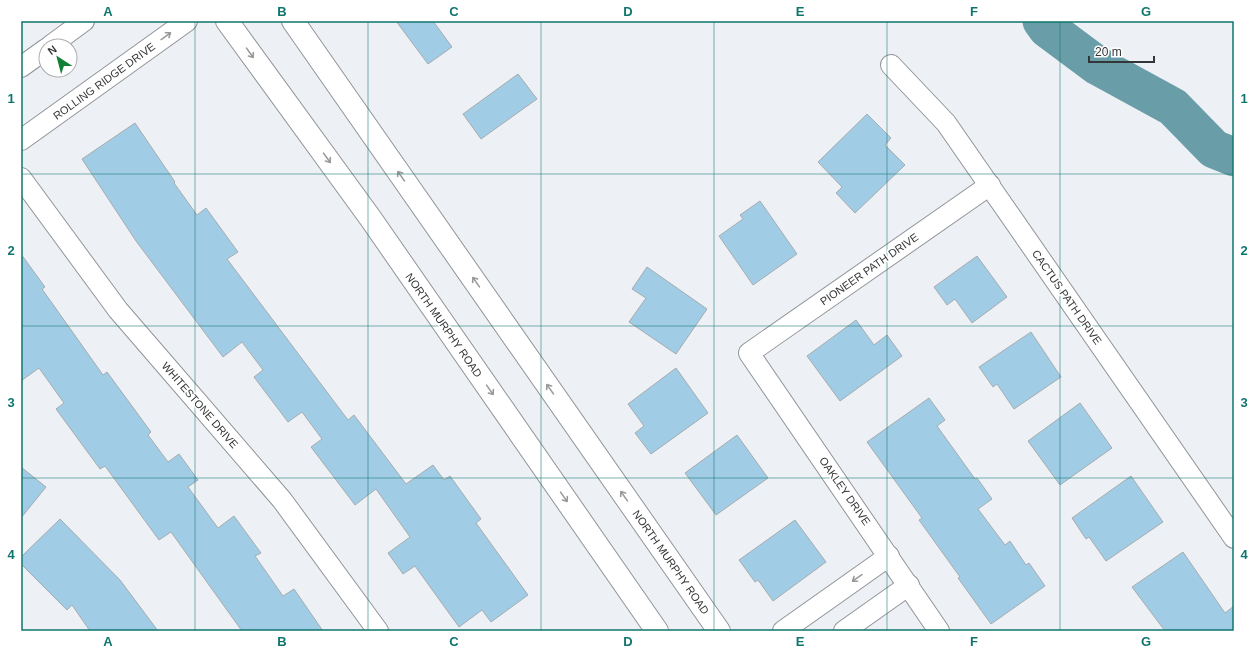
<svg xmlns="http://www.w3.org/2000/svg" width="1255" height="652" font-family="Helvetica,sans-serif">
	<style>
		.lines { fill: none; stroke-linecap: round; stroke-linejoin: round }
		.river { stroke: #699ea8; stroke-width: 39 }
		.building { fill: #a0cce5; stroke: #a7acaf }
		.street-casing { stroke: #919498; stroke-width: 22 }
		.secondary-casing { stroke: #919498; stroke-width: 24 }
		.street { stroke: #fff; stroke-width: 20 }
		.secondary { stroke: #fff; stroke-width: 22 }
		.oneway { stroke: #9a9a9b }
		.grid { fill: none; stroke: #0f766e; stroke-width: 1; stroke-opacity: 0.55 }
		.labels { text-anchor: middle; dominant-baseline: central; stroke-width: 3; stroke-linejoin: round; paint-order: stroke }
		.street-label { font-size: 11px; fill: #343537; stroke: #fff }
		.neatline { fill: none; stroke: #0f766e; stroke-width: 1.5 }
		.grid-label { font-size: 13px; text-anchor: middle; font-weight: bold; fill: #0f766e }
	</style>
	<rect width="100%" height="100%" fill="#edf1f5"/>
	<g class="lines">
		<!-- river -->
		<path class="river" d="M1042 21 1047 28 1098 66 1173 107 1214 149 1234 157"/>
	</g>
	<!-- building -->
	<g class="building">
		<path d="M396 21H433L452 47 428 64Z"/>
		<path d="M518 74 537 99 481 139 463 114Z"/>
		<path d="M867 114 891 138 885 145 905 165 855 213 836 193 842 187 818 162Z"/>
		<path d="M135 123 175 182 174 183 197 215 206 208 238 252 227 259 348 420 354 415 406 484 433 465 444 480 450 476 481 519 476 523 528 595 491 622 482 610 459 627 415 566 403 574 388 553 410 537 376 489 355 505 311 447 322 439 302 412 288 422 254 377 263 370 242 342 223 357 136 241 82 159Z"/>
		<path d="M760 201 797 254 753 285 719 236 743 219 740 215Z"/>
		<path d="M21 254 45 287 42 289 103 375 107 372 151 432 148 435 168 462 179 454 198 480 188 487 218 528 234 516 261 553 255 556 283 596 294 589 323 631H242L171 532 159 540 105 466 100 469 56 409 64 403 39 368 21 381Z"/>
		<path d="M977 256 1007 297 972 323 955 299 947 305 934 287Z"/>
		<path d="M647 267 707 309 676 354 629 322 646 298 632 289Z"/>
		<path d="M856 320 874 345 887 335 902 356 840 401 807 356Z"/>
		<path d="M1031 332 1061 377 1014 409 997 384 993 387 979 367Z"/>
		<path d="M676 368 708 413 651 454 635 433 644 426 628 404Z"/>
		<path d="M929 398 945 420 937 426 975 479 977 478 992 499 978 509 1005 545 1010 541 1026 565 1029 563 1045 586 991 624 958 578 960 577 919 520 922 518 867 442Z"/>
		<path d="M1080 403 1112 448 1060 485 1028 441Z"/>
		<path d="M737 435 768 478 716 515 685 473Z"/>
		<path d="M21 467 46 487 21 518Z"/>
		<path d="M1131 476 1163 522 1106 561 1089 537 1086 539 1072 518Z"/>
		<path d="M60 519 120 580 158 631H90L72 605 67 610 21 564V557Z"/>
		<path d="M795 520 826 562 773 601 758 580 755 582 739 560Z"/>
		<path d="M1183 552 1225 613 1234 606V631H1165L1132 587Z"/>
	</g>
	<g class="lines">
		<defs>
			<g id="street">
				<path d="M50 46 84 21"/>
				<path d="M891 65 946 123 1234 538"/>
				<path d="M21 67 46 49"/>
				<path d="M21 140 187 21"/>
				<path d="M21 178 118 310 282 500 378 631"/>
				<path d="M783 631 889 556"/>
				<path d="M844 631 909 585"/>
				<path d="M939 631 749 353 990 185"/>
			</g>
			<g id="secondary">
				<path d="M227 21 371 219 657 631"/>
				<path d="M293 21 719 631"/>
			</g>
		</defs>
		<!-- street casing -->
		<use href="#street" class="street-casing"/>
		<!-- secondary casing -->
		<use href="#secondary" class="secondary-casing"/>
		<!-- street -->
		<use href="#street" class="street"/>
		<!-- secondary -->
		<use href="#secondary" class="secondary"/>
	</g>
	<!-- one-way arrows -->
	<defs><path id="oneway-shaft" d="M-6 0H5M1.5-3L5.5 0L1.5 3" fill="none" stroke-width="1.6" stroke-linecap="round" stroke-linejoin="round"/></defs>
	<g class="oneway">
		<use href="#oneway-shaft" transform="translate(166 36) rotate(-36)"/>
		<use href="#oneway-shaft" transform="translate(250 53) rotate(54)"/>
		<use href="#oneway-shaft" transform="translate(327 158) rotate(54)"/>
		<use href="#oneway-shaft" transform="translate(401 176) rotate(-125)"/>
		<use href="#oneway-shaft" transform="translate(476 282) rotate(-125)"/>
		<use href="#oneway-shaft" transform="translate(550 389) rotate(-125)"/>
		<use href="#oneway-shaft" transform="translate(490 390) rotate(55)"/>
		<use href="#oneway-shaft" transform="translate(624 496) rotate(-125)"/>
		<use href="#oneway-shaft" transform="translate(564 497) rotate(55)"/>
		<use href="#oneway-shaft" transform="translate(857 578) rotate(145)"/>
	</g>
	<!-- grid -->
	<path class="grid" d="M195 21V631M368 21V631M541 21V631M714 21V631M887 21V631M1060 21V631M21 174H1234M21 326H1234M21 478H1234"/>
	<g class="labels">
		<!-- street labels -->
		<g class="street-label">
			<text transform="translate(104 81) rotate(-36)">ROLLING RIDGE DRIVE</text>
			<text transform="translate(869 269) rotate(-35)">PIONEER PATH DRIVE</text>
			<text transform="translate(1067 297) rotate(55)">CACTUS PATH DRIVE</text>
			<text transform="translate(444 325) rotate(55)">NORTH MURPHY ROAD</text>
			<text transform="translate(200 405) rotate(49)">WHITESTONE DRIVE</text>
			<text transform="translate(845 491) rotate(55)">OAKLEY DRIVE</text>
			<text transform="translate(671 562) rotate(55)">NORTH MURPHY ROAD</text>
		</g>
	</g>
	<!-- border -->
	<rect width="1255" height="652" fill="none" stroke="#ffffff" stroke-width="44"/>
	<!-- north arrow -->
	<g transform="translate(58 58) rotate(324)"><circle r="19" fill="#ffffff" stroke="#aeaeaf"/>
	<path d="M0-3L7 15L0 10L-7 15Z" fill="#127f36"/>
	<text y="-6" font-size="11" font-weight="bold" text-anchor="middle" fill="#343537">N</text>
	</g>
	<!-- scale -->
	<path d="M1089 56v6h65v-6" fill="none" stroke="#343537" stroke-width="2"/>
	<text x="1095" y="56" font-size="12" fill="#343537" stroke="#ffffff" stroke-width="3" paint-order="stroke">20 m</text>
	<rect x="22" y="22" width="1211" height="608" class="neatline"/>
	<g class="grid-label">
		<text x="108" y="16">A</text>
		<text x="282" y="16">B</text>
		<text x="454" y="16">C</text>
		<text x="628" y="16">D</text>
		<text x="800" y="16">E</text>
		<text x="974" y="16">F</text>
		<text x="1146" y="16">G</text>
		<text x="11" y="103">1</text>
		<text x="1244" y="103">1</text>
		<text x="11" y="255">2</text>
		<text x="1244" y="255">2</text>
		<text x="11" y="407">3</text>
		<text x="1244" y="407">3</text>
		<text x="11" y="559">4</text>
		<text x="1244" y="559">4</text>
		<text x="108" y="646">A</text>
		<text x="282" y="646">B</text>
		<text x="454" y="646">C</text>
		<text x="628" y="646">D</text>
		<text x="800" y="646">E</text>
		<text x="974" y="646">F</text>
		<text x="1146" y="646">G</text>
	</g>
</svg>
